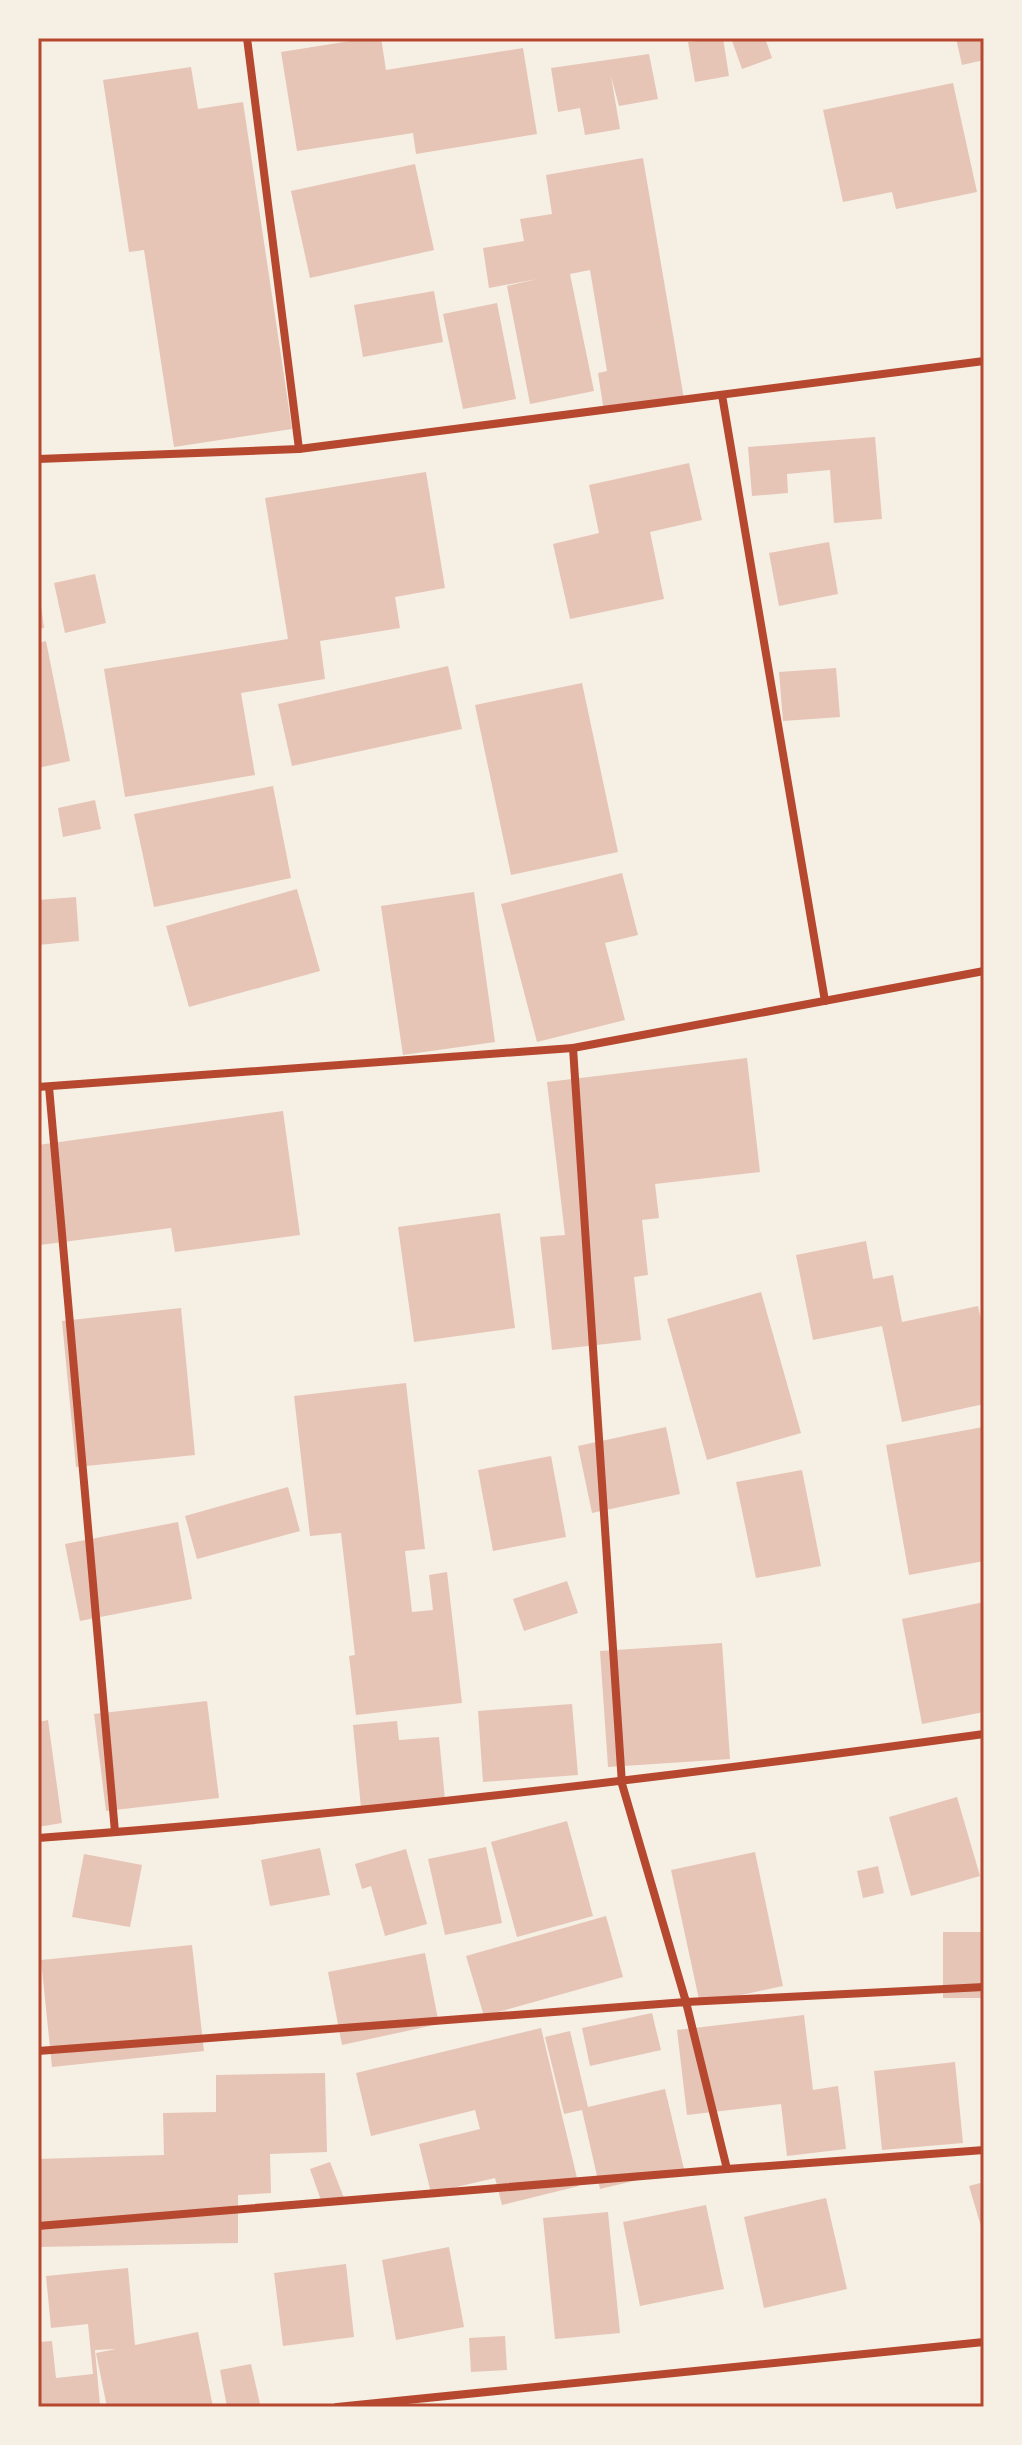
<svg xmlns="http://www.w3.org/2000/svg" width="1022" height="2445" font-family="'PT Serif',serif">
	<style>
		.building { fill: #e6c5b7 }
		.lines { fill: none; stroke-linecap: round; stroke-linejoin: round }
		.minor { stroke: #b5482f; stroke-width: 8 }
		.neatline { fill: none; stroke: #b5482f; stroke-width: 3 }
	</style>
	<rect width="100%" height="100%" fill="#f6efe4"/>
	<!-- building -->
	<g class="building">
		<path d="M369 38H381L386 70 523 48 537 134 416 154 413 133 297 151 281 52Z"/>
		<path d="M723 38 729 76 695 82 688 42Z"/>
		<path d="M731 38H765L772 58 742 69Z"/>
		<path d="M956 38H984V60L962 65Z"/>
		<path d="M649 54 658 99 619 106 611 76 620 129 585 135 580 108 558 112 551 68Z"/>
		<path d="M191 67 198 109 243 102 292 429 174 447 144 250 129 252 103 80Z"/>
		<path d="M953 83 977 192 896 209 892 192 843 202 823 110Z"/>
		<path d="M643 158 684 399 604 412 598 373 607 371 590 270 570 274 594 391 530 404 507 286 537 279 489 288 483 248 524 241 520 219 552 214 546 175Z"/>
		<path d="M415 164 434 250 310 278 291 191Z"/>
		<path d="M434 291 443 342 363 357 354 305Z"/>
		<path d="M497 303 516 399 463 409 443 314Z"/>
		<path d="M875 437 882 519 834 523 830 470 787 474 788 493 752 496 748 447Z"/>
		<path d="M689 463 702 520 650 532 664 599 570 619 553 544 599 533 589 485Z"/>
		<path d="M426 472 445 588 395 597 400 628 320 641 325 679 241 693 255 775 125 797 104 669 288 639 265 498Z"/>
		<path d="M829 542 838 594 779 606 769 553Z"/>
		<path d="M95 574 106 623 65 633 54 583Z"/>
		<path d="M38 583 44 628 38 629Z"/>
		<path d="M46 641 70 761 38 768V643Z"/>
		<path d="M448 666 462 729 292 766 278 704Z"/>
		<path d="M836 668 840 717 783 721 779 672Z"/>
		<path d="M582 683 618 852 511 875 475 705Z"/>
		<path d="M273 786 291 878 154 907 134 814Z"/>
		<path d="M95 800 101 829 63 837 58 808Z"/>
		<path d="M622 873 638 935 605 943 625 1020 537 1042 501 904Z"/>
		<path d="M297 889 320 971 189 1007 166 926Z"/>
		<path d="M474 892 495 1042 403 1055 381 906Z"/>
		<path d="M76 897 79 941 38 945V900Z"/>
		<path d="M747 1058 760 1172 655 1184 659 1218 642 1220 648 1275 634 1277 641 1340 552 1350 540 1237 565 1235 547 1082Z"/>
		<path d="M283 1111 300 1235 175 1252 171 1228 40 1245 38 1145Z"/>
		<path d="M500 1213 515 1328 414 1342 398 1227Z"/>
		<path d="M866 1241 873 1279 893 1275 902 1322 978 1306 984 1334V1404L902 1422 882 1326 813 1340 796 1255Z"/>
		<path d="M761 1292 801 1433 707 1460 667 1319Z"/>
		<path d="M181 1308 195 1455 76 1467 62 1321Z"/>
		<path d="M406 1383 425 1549 405 1551 412 1612 433 1610 429 1575 447 1572 462 1703 356 1715 349 1656 355 1655 341 1533 310 1536 294 1396Z"/>
		<path d="M666 1427 680 1494 592 1513 578 1446Z"/>
		<path d="M983 1427 984 1561 909 1575 886 1445Z"/>
		<path d="M551 1456 566 1537 493 1551 478 1470Z"/>
		<path d="M802 1470 821 1566 756 1578 736 1482Z"/>
		<path d="M288 1487 300 1531 197 1559 185 1516Z"/>
		<path d="M178 1522 192 1599 80 1621 65 1544Z"/>
		<path d="M567 1581 578 1613 524 1631 513 1599Z"/>
		<path d="M984 1602V1712L922 1724 902 1619Z"/>
		<path d="M722 1643 730 1759 608 1767 600 1651Z"/>
		<path d="M207 1701 219 1798 106 1811 94 1714Z"/>
		<path d="M572 1704 578 1775 483 1782 478 1711Z"/>
		<path d="M48 1720 62 1823 38 1827V1722Z"/>
		<path d="M397 1721 399 1740 439 1737 445 1800 361 1808 353 1725Z"/>
		<path d="M957 1797 980 1876 911 1896 889 1817Z"/>
		<path d="M567 1821 593 1916 517 1937 491 1842Z"/>
		<path d="M486 1847 502 1923 445 1935 428 1859Z"/>
		<path d="M320 1848 330 1895 270 1906 261 1860Z"/>
		<path d="M406 1849 427 1924 385 1936 371 1886 362 1889 355 1864Z"/>
		<path d="M755 1852 783 1986 700 2004 671 1870Z"/>
		<path d="M84 1854 142 1865 130 1927 72 1917Z"/>
		<path d="M878 1866 884 1893 863 1898 857 1871Z"/>
		<path d="M606 1916 623 1977 484 2016 466 1956Z"/>
		<rect x="943" y="1932" width="41" height="66"/>
		<path d="M192 1945 204 2051 52 2067 41 1960Z"/>
		<path d="M425 1953 439 2024 342 2045 328 1972Z"/>
		<path d="M652 2013 661 2050 590 2066 582 2028Z"/>
		<path d="M804 2015 813 2090 838 2086 846 2149 787 2156 781 2104 687 2115 677 2030Z"/>
		<path d="M541 2028 579 2186 502 2205 495 2178 431 2193 419 2144 480 2129 475 2110 371 2136 356 2073Z"/>
		<path d="M570 2031 588 2107 665 2089 684 2169 600 2189 582 2110 564 2114 545 2037Z"/>
		<path d="M955 2062 963 2143 882 2150 874 2071Z"/>
		<path d="M325 2073 327 2152 270 2154 271 2193 238 2195V2243L38 2247V2159L164 2155 163 2113 216 2112V2075Z"/>
		<path d="M330 2162 344 2198 323 2206 310 2169Z"/>
		<path d="M984 2182V2233H983L969 2186Z"/>
		<path d="M826 2198 847 2289 764 2308 744 2217Z"/>
		<path d="M706 2205 724 2289 640 2306 623 2222Z"/>
		<path d="M608 2212 620 2333 555 2339 543 2218Z"/>
		<path d="M449 2247 464 2327 396 2340 382 2260Z"/>
		<path d="M346 2264 354 2337 283 2346 274 2273Z"/>
		<path d="M128 2268 135 2345 198 2332 213 2407H107L96 2353 116 2349 95 2350 100 2405 38 2407V2342L52 2341 56 2378 93 2374 88 2324 51 2328 46 2276Z"/>
		<path d="M505 2336 507 2370 471 2372 469 2338Z"/>
		<path d="M251 2364 260 2404 227 2407 220 2370Z"/>
	</g>
	<g class="lines">
		<!-- minor -->
		<g class="minor">
			<path d="M247 38 299 449"/>
			<path d="M722 395 825 1001"/>
			<path d="M38 459 299 449 984 361"/>
			<path d="M573 1048 622 1784 686 2002 984 1987"/>
			<path d="M38 1087 573 1048 984 971"/>
			<path d="M49 1087 115 1832"/>
			<path d="M38 1838C355 1815 669 1777 984 1734"/>
			<path d="M38 2051 686 2002 727 2169 38 2226"/>
			<path d="M727 2169 984 2150"/>
			<path d="M337 2407 984 2342"/>
		</g>
	</g>
	<!-- border -->
	<rect width="1022" height="2445" fill="none" stroke="#f6efe4" stroke-width="80"/>
	<rect x="40" y="40" width="942" height="2365" class="neatline"/>
</svg>
